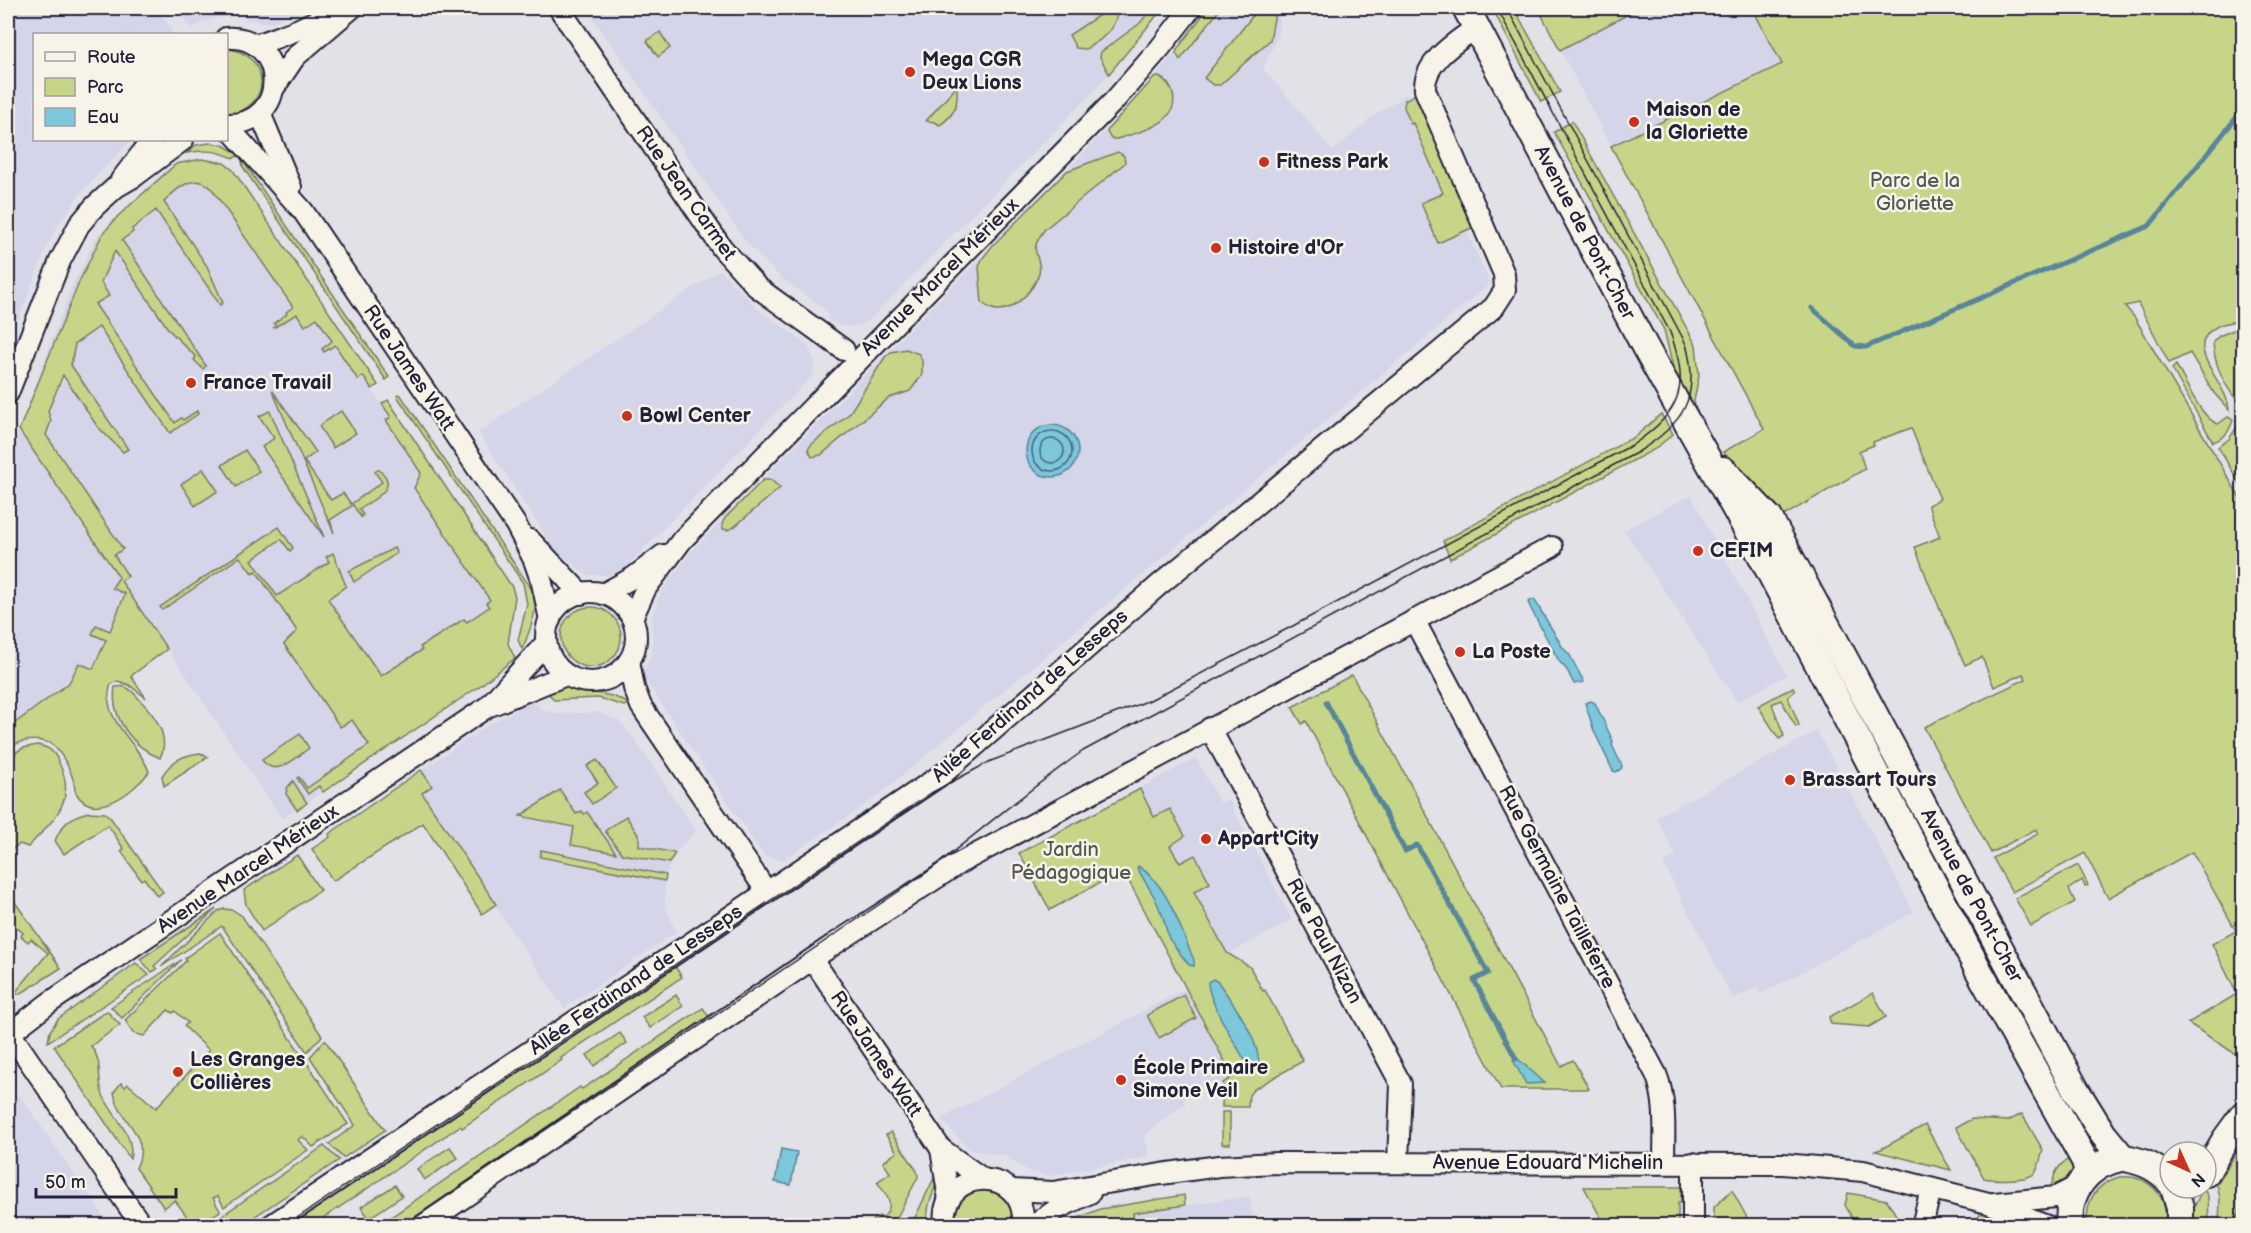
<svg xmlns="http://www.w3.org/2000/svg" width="2251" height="1233" font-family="'Balsamiq Sans',sans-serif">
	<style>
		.built { fill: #d4d5e8 }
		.green { fill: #c7d588; stroke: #747c62; stroke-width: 1.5 }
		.water { fill: #7cc7db; stroke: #58859b; stroke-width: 1.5 }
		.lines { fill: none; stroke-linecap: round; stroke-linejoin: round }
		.shore { stroke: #46647b; stroke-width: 1.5 }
		.stream { stroke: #58859b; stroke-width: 5 }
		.minor-casing { stroke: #22223b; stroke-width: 24 }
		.major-casing { stroke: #22223b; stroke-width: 30 }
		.minor { stroke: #f7f3e8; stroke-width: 20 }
		.major { stroke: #f7f3e8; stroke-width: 26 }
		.tram { stroke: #22223b; stroke-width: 1.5 }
		.poi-dot { fill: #c8321e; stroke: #f7f3e8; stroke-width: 2 }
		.labels { text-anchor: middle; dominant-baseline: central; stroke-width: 5; stroke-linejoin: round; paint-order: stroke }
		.poi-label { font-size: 20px; font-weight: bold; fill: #22223b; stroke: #f7f3e8; text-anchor: start }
		.park-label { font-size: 20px; fill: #545852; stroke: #f7f3e8 }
		.street-label { font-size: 20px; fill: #22223b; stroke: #f7f3e8 }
	</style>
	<rect width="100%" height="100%" fill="#e2e1e8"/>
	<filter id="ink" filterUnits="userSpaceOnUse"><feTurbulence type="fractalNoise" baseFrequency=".0167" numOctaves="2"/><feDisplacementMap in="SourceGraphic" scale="12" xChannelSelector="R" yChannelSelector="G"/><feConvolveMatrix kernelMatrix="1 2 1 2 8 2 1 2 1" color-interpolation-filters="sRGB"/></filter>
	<g filter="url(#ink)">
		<!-- built -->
		<g class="built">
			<path d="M8 8H157L171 29 172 34H34V140H131L81 193 60 222 47 246 8 346Z"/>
			<path d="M177 8H303L272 22H261L239 16 221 17 203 22 191 29Z"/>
			<path d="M586 8H1163L1130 50 1089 96 870 319 860 325 848 327 837 325 828 320 827 311 780 277 746 242Z"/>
			<path d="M1208 8H1281L1278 36 1263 68 1333 151 1375 115 1407 94 1490 284 874 799 783 860 764 856 641 674 647 665 652 650V618L660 594 690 553 1116 120 1154 78Z"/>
			<path d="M1640 8H1752L1783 64 1611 146 1560 50Z"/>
			<path d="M179 161 223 169 510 595 499 671 282 819 155 630 8 732V461L70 291 98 235 155 180Z"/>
			<path d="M720 270 755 306 808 346 815 362 812 376 626 567 610 575H587L555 550 478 432Z"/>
			<path d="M1691 495 1787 675 1737 702 1624 530Z"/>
			<path d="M533 701 543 709 558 714 599 712 619 721 631 734 696 831 676 852 665 877V905L676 932 564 1008 409 779 488 725Z"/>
			<path d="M1817 731 1914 912 1761 994 1757 987 1733 999 1663 863 1676 856 1656 817Z"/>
			<path d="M1196 758 1220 803 1228 799 1292 920 1181 979 1093 813Z"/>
			<path d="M1186 988 1234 1077 1208 1091 1205 1087 1183 1099 1185 1103 1145 1135 1149 1157 1049 1176 1028 1171 1006 1156 970 1150 941 1119Z"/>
			<path d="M18 1093 110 1225H8V1101Z"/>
			<path d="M1250 1196 1254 1225H1134L1132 1213Z"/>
		</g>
		<!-- green -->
		<g class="green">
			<path d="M1110 8H1120L1112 28 1100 40 1086 49 1076 48 1069 35Z"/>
			<path d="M1153 8H1163L1109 74 1100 57 1101 52 1139 24Z"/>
			<path d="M1208 8H1221L1180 60 1176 53 1178 48Z"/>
			<path d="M1255 8H1276L1270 40 1220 85H1213L1204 78 1257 10Z"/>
			<path d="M1492 8H1514L1560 92 1541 102Z"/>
			<path d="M1538 8H1640L1560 50Z"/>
			<path d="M1752 8H2243V319C2236 322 2227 322 2220 325 2177 345 2228 381 2229 410L2214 393 2190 353 2169 363 2138 303 2125 306 2135 318 2243 503V1059L2188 1023 2237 994 2212 944 2236 931 2192 852 2108 898 2085 853 2012 892 1993 858 2038 834 2036 829 1991 853 1924 727 2026 679 2023 674 1994 687 1982 657 1965 665 1929 584 1915 547 1940 537 1928 505 1940 499 1911 428 1873 442 1874 445 1859 451 1865 469 1778 519 1723 452 1764 429 1611 146 1782 64Z"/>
			<path d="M660 32 670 48 658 57 647 41Z"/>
			<path d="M230 49C272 57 271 108 229 114L226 113V50Z"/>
			<path d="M1159 77C1166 80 1171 87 1173 94 1180 125 1138 132 1117 139H1111L1107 132 1109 128 1154 78Z"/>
			<path d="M957 86C958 104 956 114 940 125L935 122 926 121Z"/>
			<path d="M1419 92 1476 226 1438 243 1421 203 1443 193 1413 123 1411 124 1404 107 1405 100Z"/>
			<path d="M1572 121 1696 345 1699 376 1693 406 1675 375 1664 330 1554 132Z"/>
			<path d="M210 143 223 145 240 155 234 158C217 151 205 149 187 153L196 145Z"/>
			<path d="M1118 152 1124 156 1125 163 1045 229C1025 255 1043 254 1039 273 1035 288 1016 310 999 310 992 310 988 307 982 303L979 267 982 259 993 245 1067 171Z"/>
			<path d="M202 159 224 163 233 170 378 385 372 389 363 376 358 380 335 345 324 352 322 349 332 341 317 318 305 326 297 314 273 328 276 326 274 323 287 314 286 312 293 307 212 189C196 171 177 188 164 202L207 266 223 303 220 305 156 210 132 229 133 232 122 240 206 366 203 369 194 360 196 357 169 330 115 251 101 282 109 296 95 304 175 423 181 418 183 420 197 411 198 414 170 433 99 327 75 344 71 365 128 449 123 452 97 426 63 375 48 411 51 421 46 435 123 549 114 555 128 576 121 581 167 649 131 676 146 698 129 685 118 681 111 684C98 719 140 743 149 772 135 791 94 823 76 793 74 789 75 784 73 779 69 766 62 754 52 744 38 738 20 739 8 749V731L11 726 69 683 79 663 93 669 106 640 92 634 96 625 110 631 125 594 112 588 119 577 19 430 80 280 102 235 118 216 176 164Z"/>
			<path d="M242 161H243L389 377 386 380 243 167Z"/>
			<path d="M2243 326H2244L2243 406C2226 391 2214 365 2213 342L2219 336Z"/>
			<path d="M906 349 919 354 922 361V375L910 391 889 398 821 455 812 457 808 449 812 444 849 414 885 357 891 352Z"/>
			<path d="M2176 365C2185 380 2201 419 2218 424L2228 417 2233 420C2229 432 2225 438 2213 442L2172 369Z"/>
			<path d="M272 390 316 452 304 461 331 500 343 493 351 504 382 482 375 472 378 469C402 487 374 499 359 509L363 515 361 517 353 505 330 520 334 533Z"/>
			<path d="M400 394 530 587C532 591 535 597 535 601 537 612 527 639 522 649L518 640 527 604 523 583 397 396Z"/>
			<path d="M388 400 512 587 515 597 508 644 515 658 481 685 323 792 319 786 308 794 297 778 299 777 307 788 369 745 352 720 340 727 284 644 297 631 256 571 252 573 240 557 162 610 160 607 279 527 293 548 290 551 281 539 252 560 277 596 329 562 326 557 333 553 346 586 328 599 381 676 422 650 420 647 464 619 467 622 489 607 486 603 490 600 414 488 421 473 386 420 391 417 382 404Z"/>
			<path d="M270 411 324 537 262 447 274 438 259 416Z"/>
			<path d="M341 411 356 433 333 448 319 426Z"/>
			<path d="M1661 414 1673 434 1655 449 1450 559 1443 541 1636 436Z"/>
			<path d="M2239 424 2243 425V489L2218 447 2229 439Z"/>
			<path d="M245 450 259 471 236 487 222 465Z"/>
			<path d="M203 469 218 491 195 506 181 484Z"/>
			<path d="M763 480H771L780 488 734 527 728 530 723 529 722 524 725 518Z"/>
			<path d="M394 548 397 553 354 582 349 571Z"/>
			<circle cx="591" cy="637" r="30"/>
			<path d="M1352 675 1561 1066 1573 1060 1589 1089H1501L1306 721 1302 724 1292 707Z"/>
			<path d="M115 687C118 687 122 686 125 687 130 689 136 695 139 699 154 714 171 737 160 758 133 747 110 718 115 687Z"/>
			<path d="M565 687C585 695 610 690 628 704L624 706 598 698 554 700 545 689Z"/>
			<path d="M1793 687 1795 691 1788 697 1799 725 1796 727 1781 700 1772 704 1784 736 1779 739 1758 706Z"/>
			<path d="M300 734 309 748C295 758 276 779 262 760Z"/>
			<path d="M37 745C50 747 55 752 60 765 77 802 52 821 28 847L20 844 13 848 12 852 14 860 8 864V757L23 748Z"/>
			<path d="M200 753 208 757 164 786 162 776C171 761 183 755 200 753Z"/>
			<path d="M597 760 616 788 592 804 584 792 598 783 587 766Z"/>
			<path d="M421 770 432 786 422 793 496 904 482 914 423 823 333 881 312 849 330 837 329 834Z"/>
			<path d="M293 781 307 803 297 810 286 794 287 788Z"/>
			<path d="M1140 789 1154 817 1170 809 1185 836 1170 846 1180 863 1195 855 1210 883 1194 892 1227 953 1250 967 1263 991 1265 990 1303 1061 1254 1089 1249 1095 1248 1107H1222L1223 1083 1233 1077 1123 870 1050 910 1019 853Z"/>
			<path d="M560 790 576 814 582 811 584 814 587 812 616 853 571 845 574 827 520 816Z"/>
			<path d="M89 812 105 813 110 817 163 892 157 896 144 878 141 880 121 851 124 849 108 825 64 854 55 841C61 825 72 815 89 812Z"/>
			<path d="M626 816 639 836V846L675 853 669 863 622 854 605 831Z"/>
			<path d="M541 850 666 875 665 881 540 857Z"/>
			<path d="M297 855 320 890 262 931 246 905 244 890Z"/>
			<path d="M2078 865 2088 885 2085 886 2082 880 2069 889 2075 902 2031 926 2015 898Z"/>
			<path d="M8 892 61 968 20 994H14L48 953 31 939 28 942 21 936 23 933 8 920Z"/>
			<path d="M216 909 154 966 157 969 152 972 140 959Z"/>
			<path d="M224 909 233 910 242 916 322 1036 307 1052 222 926 161 967 218 911Z"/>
			<path d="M220 933 348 1124 313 1147 302 1136 298 1140 308 1150 224 1207 218 1196 213 1198 220 1211 199 1225H193L175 1200 164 1208 136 1168C153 1134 117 1121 114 1092L121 1083 125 1087 128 1084 156 1108 209 1050 184 1026 188 1023 175 1011 173 1013 168 1010 144 1036 133 1033 125 1020 186 961 185 958Z"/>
			<path d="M181 960 122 1018 111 1007Z"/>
			<path d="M672 962 682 977 561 1058 562 1060 462 1128 460 1126 313 1225 279 1226Z"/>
			<path d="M136 963 149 975 48 1042 50 1031 58 1019Z"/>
			<path d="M1873 993 1886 1017 1869 1027 1831 1024 1829 1017Z"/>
			<path d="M676 995 683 1006 650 1028 642 1017Z"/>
			<path d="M1184 995 1196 1018 1159 1038 1147 1015Z"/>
			<path d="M703 1008 712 1021 410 1225 378 1226 580 1087 582 1089Z"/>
			<path d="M107 1011 120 1025 91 1046C104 1063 96 1077 103 1095 112 1116 136 1135 130 1159L54 1046Z"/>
			<path d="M620 1033 627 1043 594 1066 587 1055Z"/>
			<path d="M325 1040 385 1130 343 1158 329 1144 355 1125 310 1057Z"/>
			<rect x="1222" y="1112" width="8" height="32"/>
			<path d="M2022 1114 2043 1150C2041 1157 2039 1168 2035 1173 2028 1181 1994 1180 1984 1178L1956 1127 1972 1119 2008 1121Z"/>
			<path d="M1925 1125 1951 1170 1875 1151 1881 1149Z"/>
			<path d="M891 1132 917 1171 918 1177 893 1225H876L873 1220 879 1216 882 1218C897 1206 886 1194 877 1182L890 1173 883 1162 897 1152 886 1135Z"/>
			<path d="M2243 1142V1200L2237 1217 2240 1225H2219L2220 1198 2217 1184Z"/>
			<path d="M324 1146 339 1160 242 1225H208Z"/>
			<path d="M450 1147 458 1158 424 1180 417 1169Z"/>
			<path d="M2074 1157C2075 1178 2068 1182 2050 1191 2054 1174 2057 1163 2074 1157Z"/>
			<path d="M935 1164 938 1179 929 1204 926 1225 911 1226 934 1178Z"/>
			<path d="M2119 1177C2149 1174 2169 1196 2165 1225H2088C2084 1202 2096 1184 2119 1177Z"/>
			<path d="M395 1185 402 1196 369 1218 361 1207Z"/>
			<path d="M1584 1187H1681V1203H1678V1225H1605Z"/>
			<path d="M2203 1188 2208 1196 2209 1225 2191 1226 2195 1205Z"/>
			<path d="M977 1189C1002 1190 1013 1199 1013 1225L953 1226C951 1208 961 1195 977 1189Z"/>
			<path d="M1732 1190 1751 1225H1714V1207Z"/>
			<path d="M1848 1193 1887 1200 1900 1222 1899 1225H1856L1845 1205Z"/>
			<path d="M1184 1195 1185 1205 1133 1213 1134 1225H1093L1091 1223 1088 1225H1077L1073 1220 1100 1209Z"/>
			<path d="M1981 1212 2027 1225H1990L1978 1219Z"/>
		</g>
		<!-- water -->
		<g class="water">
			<circle cx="1052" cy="451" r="26"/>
			<path d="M1534 599 1563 648 1569 654 1584 682 1574 684 1567 670 1559 661 1531 609 1528 602Z"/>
			<path d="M1591 701 1595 703 1613 741 1612 745 1622 766 1621 769 1616 772 1613 771 1594 731 1585 703Z"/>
			<path d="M1138 866C1169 885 1180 929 1194 960V966L1189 965 1169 939 1163 917 1155 898 1137 868Z"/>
			<path d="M1213 979 1218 982C1234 1004 1258 1037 1259 1064L1251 1068 1247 1064C1237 1046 1208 1002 1208 982Z"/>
			<path d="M1518 1059 1545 1083 1526 1084 1513 1060Z"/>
			<path d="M781 1149 797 1152 791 1185 775 1182Z"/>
		</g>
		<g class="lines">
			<!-- shore -->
			<g class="shore">
				<circle cx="1052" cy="451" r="20"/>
				<circle cx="1052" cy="451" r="12"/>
			</g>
			<!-- stream -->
			<g class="stream">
				<path d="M1812 308 1855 346 1866 347 2149 226 2244 108"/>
				<path d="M1326 702 1405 851 1417 845 1488 973 1474 980 1516 1059"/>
			</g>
			<defs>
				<g id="minor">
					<path d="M559 8 722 248 757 287 844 350"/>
					<path d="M226 38C289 34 290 127 226 124"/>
					<path d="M256 45 297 30 334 12"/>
					<path d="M274 88 295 57 352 8"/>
					<path d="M260 113 291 187"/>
					<path d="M226 125 303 211 516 525 534 560 542 583 550 620"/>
					<path d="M121 180 152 140"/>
					<path d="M8 393 60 261 79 225 94 207 116 187 135 176 183 140"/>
					<path d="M530 540 581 594"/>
					<circle cx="591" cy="637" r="45"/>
					<path d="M603 594 634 577 663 555"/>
					<path d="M632 618 646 588 682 540 1114 101 1160 48 1191 8"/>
					<path d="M1414 620 1656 1074C1667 1100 1664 1135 1664 1163"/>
					<path d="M629 661 634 688 641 706 767 892"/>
					<path d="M491 703 546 643"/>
					<path d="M1210 728 1401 1084 1398 1163"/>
					<path d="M813 960 941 1149 983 1179"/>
					<path d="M8 1030 142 1226"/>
					<path d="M10 1033 49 1003 487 707 566 675"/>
					<path d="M941 1149 949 1200"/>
					<path d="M1011 1190 1053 1192 1161 1174 1219 1166 1276 1163 1783 1164 1863 1171 1988 1203 2047 1226"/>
					<path d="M1994 1203 2056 1197 2078 1186"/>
					<path d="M270 1226 944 773 1159 585 1494 307 1505 290 1504 274 1425 90C1423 62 1456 42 1477 27"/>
					<path d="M422 1226 833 945 958 864 1552 547"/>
					<path d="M945 1226C937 1166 1028 1163 1023 1226"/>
					<path d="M1033 1226 1057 1209 1090 1193"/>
					<path d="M1693 1226V1163"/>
					<path d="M1922 1226 1931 1189"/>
				</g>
				<g id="major">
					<path id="s1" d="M1466 8 1645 347 1760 553 1979 971 2085 1161 2088 1174"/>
					<path id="s2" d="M1723 470 1769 518 2077 1092 2103 1134 2122 1157"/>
					<path d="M2206 1173 2225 1140 2244 1114"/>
					<path d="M2174 1188 2180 1208V1226"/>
					<path d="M2070 1226C2066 1192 2088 1164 2121 1158 2123 1157 2128 1159 2130 1159 2147 1163 2159 1169 2170 1182"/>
				</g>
			</defs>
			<!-- minor casing -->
			<use href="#minor" class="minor-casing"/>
			<!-- major casing -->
			<use href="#major" class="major-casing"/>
			<!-- minor -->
			<use href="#minor" class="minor"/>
			<!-- major -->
			<use href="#major" class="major"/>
			<!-- tram -->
			<g class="tram">
				<path d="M285 1226 931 793 991 761 1150 700 1289 628 1634 444C1682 410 1690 387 1670 332L1497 8"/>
				<path d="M403 1226 926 873C979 832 1029 789 1083 751L1638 452C1683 424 1701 398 1686 344L1507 8"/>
			</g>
		</g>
	</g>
	<!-- markers -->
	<g class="poi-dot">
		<circle cx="910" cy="72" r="6"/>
		<circle cx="1634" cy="122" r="6"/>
		<circle cx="1264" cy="162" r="6"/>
		<circle cx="1216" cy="248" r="6"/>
		<circle cx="191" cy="383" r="6"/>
		<circle cx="627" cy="416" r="6"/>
		<circle cx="1698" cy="551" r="6"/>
		<circle cx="1460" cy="652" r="6"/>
		<circle cx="1790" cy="780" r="6"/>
		<circle cx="1206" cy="839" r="6"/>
		<circle cx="178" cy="1072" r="6"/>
		<circle cx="1121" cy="1080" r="6"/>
	</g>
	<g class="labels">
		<!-- poi labels -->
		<g class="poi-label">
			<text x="922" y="60">Mega CGR<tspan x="922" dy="23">Deux Lions</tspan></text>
			<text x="1646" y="110">Maison de<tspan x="1646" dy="23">la Gloriette</tspan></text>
			<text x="1276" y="162">Fitness Park</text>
			<text x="1228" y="248">Histoire d'Or</text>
			<text x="203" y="383">France Travail</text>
			<text x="639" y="416">Bowl Center</text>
			<text x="1710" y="551">CEFIM</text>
			<text x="1472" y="652">La Poste</text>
			<text x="1802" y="780">Brassart Tours</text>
			<text x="1218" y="839">Appart'City</text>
			<text x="190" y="1060">Les Granges<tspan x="190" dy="23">Collières</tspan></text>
			<text x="1133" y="1068">École Primaire<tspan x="1133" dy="23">Simone Veil</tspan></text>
		</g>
		<!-- park labels -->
		<g class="park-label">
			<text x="1915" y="181">Parc de la<tspan x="1915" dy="23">Gloriette</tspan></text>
			<text x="1071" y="850">Jardin<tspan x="1071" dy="23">Pédagogique</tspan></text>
		</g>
		<!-- street labels -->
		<g class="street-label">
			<text transform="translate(686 193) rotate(55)">Rue Jean Carmet</text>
			<text stroke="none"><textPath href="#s1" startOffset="254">Avenue de Pont-Cher</textPath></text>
			<text transform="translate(940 277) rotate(-45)">Avenue Marcel Mérieux</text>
			<text transform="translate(409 368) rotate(56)">Rue James Watt</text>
			<text transform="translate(1030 696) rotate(-41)">Allée Ferdinand de Lesseps</text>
			<text transform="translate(248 869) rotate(-34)">Avenue Marcel Mérieux</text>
			<text transform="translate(1557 887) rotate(62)">Rue Germaine Tailleferre</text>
			<text stroke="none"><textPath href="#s2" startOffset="495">Avenue de Pont-Cher</textPath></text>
			<text transform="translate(1324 941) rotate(62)">Rue Paul Nizan</text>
			<text transform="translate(636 980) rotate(-34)">Allée Ferdinand de Lesseps</text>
			<text transform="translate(876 1054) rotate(56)">Rue James Watt</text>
			<text x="1548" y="1163">Avenue Edouard Michelin</text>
		</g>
	</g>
	<!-- margin -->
	<rect width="2251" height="1233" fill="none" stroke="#f7f3e8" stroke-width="30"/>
	<rect x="15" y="15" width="2221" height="1203" fill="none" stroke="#22223b" stroke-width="2" filter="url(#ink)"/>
	<!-- legend -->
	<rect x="33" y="33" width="195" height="108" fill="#f7f3e8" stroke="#a29fa3" stroke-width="1.5"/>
	<rect x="45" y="52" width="30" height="9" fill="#f7f3e8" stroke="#a29fa3" stroke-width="1.5"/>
	<text x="87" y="63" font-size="18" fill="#22223b">Route</text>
	<rect x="45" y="78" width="30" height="18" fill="#c7d588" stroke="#a29fa3" stroke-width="1.5"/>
	<text x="87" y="93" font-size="18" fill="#22223b">Parc</text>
	<rect x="45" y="108" width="30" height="18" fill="#7cc7db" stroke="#a29fa3" stroke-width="1.5"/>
	<text x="87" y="123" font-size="18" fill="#22223b">Eau</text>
	<!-- north arrow -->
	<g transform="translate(2188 1170) rotate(135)"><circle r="28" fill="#f7f3e8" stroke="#a29fa3" stroke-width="1.5"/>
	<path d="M0-4.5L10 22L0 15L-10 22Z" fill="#c8321e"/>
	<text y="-9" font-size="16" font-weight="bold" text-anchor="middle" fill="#22223b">N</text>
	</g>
	<!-- scale -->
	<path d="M36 1188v9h140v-9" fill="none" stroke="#22223b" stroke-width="3"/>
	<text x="45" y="1188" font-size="18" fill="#22223b" stroke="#f7f3e8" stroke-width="4.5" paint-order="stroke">50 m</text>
</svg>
